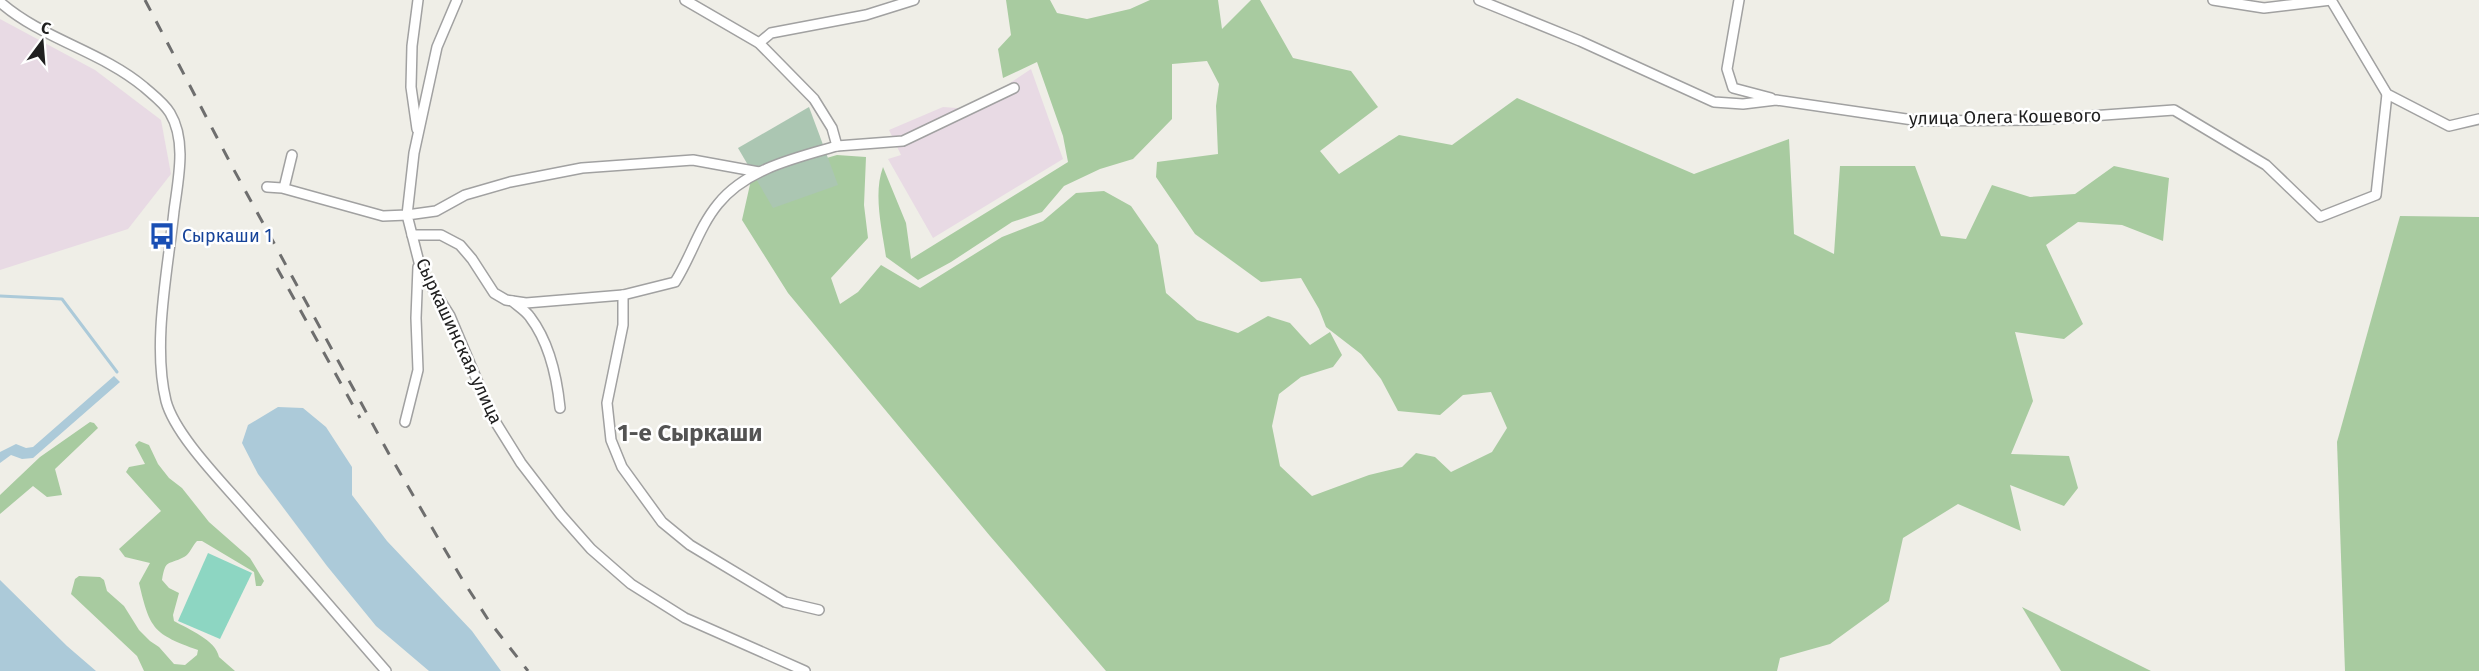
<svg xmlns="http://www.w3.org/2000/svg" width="2479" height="671" font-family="'Fira Sans',sans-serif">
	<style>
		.industrial { fill: #e8dae4 }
		.forest { fill: #a8cba0 }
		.cemetery { fill: #abc6b2 }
		.pitch { fill: #8dd6c2 }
		.water { fill: #accad9 }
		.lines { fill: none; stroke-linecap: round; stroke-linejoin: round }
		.stream { stroke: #accad9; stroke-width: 3 }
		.minor-casing { stroke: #a1a1a1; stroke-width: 12 }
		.minor { stroke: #fff; stroke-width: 9 }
		.rail { stroke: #6e6e6e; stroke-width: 3; stroke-dasharray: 12 12; stroke-linecap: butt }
		.labels { text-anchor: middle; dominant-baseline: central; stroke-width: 5; stroke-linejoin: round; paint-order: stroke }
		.street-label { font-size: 18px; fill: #202020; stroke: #fff }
		.transit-label { font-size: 18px; fill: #164399; stroke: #fff; text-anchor: start }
		.district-label { font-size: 24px; font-weight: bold; fill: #535353; stroke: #fff }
	</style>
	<rect width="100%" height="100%" fill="#efeee7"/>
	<!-- industrial -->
	<g class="industrial">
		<path d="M0 19 95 70 161 120 171 174 128 229 0 270Z"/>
		<path d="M1031 69 1063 159 933 238 888 159 901 155 889 130 943 107 971 109Z"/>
	</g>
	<!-- forest -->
	<g class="forest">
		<path d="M1006 0H1050L1057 13 1087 19 1130 9 1150 0H1218L1222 29 1251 0H1260L1293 58 1351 71 1378 107 1320 151 1339 174 1399 135 1452 145 1517 98 1694 174 1789 139 1794 234 1834 254 1840 166H1915L1941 236 1966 239 1992 185 2030 197 2075 194 2114 166 2169 178 2163 241 2122 225 2078 222 2046 245 2083 324 2064 339 2015 332 2033 401 2011 454 2069 456 2078 488 2064 506 2010 485 2021 531 1958 504 1903 538 1889 601 1830 644 1780 658 1777 671H1106L990 536 788 293 742 220 751 180 837 155 866 157 864 205 868 238 831 278 840 304 858 292 881 265 920 288 1002 237 1043 221 1076 193 1104 191 1131 206 1158 245 1166 293 1197 320 1238 333 1268 316 1290 323 1310 345 1330 332 1342 355 1333 367 1301 377 1279 394 1272 426 1280 466 1312 496 1369 475 1402 467 1416 453 1435 457 1451 472 1492 452 1507 428 1491 392 1463 395 1440 415 1398 411 1381 379 1361 354 1326 327 1319 309 1301 278 1261 282 1195 234 1156 177 1157 162 1218 154 1216 106 1219 84 1207 61 1172 64V119L1133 159 1100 169 1064 186 1042 212 1012 222 951 262 918 280 886 257C882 229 873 194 883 167L906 223 911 259 1068 162 1063 136 1037 62 1003 78 998 49 1011 35Z"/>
		<path d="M2400 216 2479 217V671H2345L2337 442Z"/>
		<path d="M90 422 94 423 98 428 55 469 62 495 47 497 33 486 0 514V495L40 457Z"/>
		<path d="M139 441 149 445 158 464 169 478 182 488 209 522 250 558 264 581 261 586H256L254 572 202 541H197C192 546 190 554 184 557 167 566 166 558 162 580L169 588 179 593 173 615 174 621C188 629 216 640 219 657L235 671H144L137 656 71 594 75 579 79 576 100 577 104 580 107 591 124 606 139 630 150 641 159 647 174 664 185 665 197 655 198 650C154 634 150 630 139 583L150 563 125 557 119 549 161 511 126 472 129 467 145 464 135 445Z"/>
		<path d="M2022 607 2151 671H2061Z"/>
	</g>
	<!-- cemetery -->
	<path class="cemetery" d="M809 107 838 185 773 208 738 148Z"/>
	<!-- pitch -->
	<path class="pitch" d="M208 553 252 573 220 639 178 621Z"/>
	<!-- water -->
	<g class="water">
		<path d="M114 376 120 382 33 458 22 459 11 455 0 463V452L16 444 26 448 33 447Z"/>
		<path d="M278 407 303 408 326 427 352 467V495L387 541 472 631 501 671H429L376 626 327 566 258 474 242 443 248 425Z"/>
		<path d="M0 580 67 646 96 671H0Z"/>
	</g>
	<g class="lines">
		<!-- stream -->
		<path class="stream" d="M0 296 62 299 117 372"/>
		<defs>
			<g id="minor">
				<path d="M1479 0 1580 41 1714 102 1743 104 1776 100 1920 121 2035 120 2174 110 2266 165 2320 217 2376 195 2387 94"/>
				<path d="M1739 0 1727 69 1733 88 1771 98"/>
				<path d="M2213 0 2264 8 2331 0"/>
				<path d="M2331 0 2387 94 2449 126 2479 119"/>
				<path d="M0 2C42 39 101 51 144 87 153 95 164 103 170 113 187 141 178 180 174 211 168 269 152 344 166 401 175 435 222 482 246 510 293 563 339 617 386 671"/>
				<path d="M759 43 771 33 866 15 914 0"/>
				<path d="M417 129 411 87 412 46 418 0"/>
				<path d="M837 146 903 141 1014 88"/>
				<path d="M759 172 693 160 582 168 510 182 465 195 436 211 407 215 421 270 450 316 493 418 521 463 561 515 591 549 631 584 685 618 805 671"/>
				<path d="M267 187 282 188 383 216 407 215 414 153 437 47 457 0"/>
				<path d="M284 188 292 155"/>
				<path d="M412 235H441L460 245 472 259 494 293 506 300 526 303 623 295 675 282C691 257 699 227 718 204 746 169 795 158 837 146L832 128 814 99 759 43 685 0"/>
				<path d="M623 295V325L607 403 611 440 622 467 662 522 690 545 785 602 819 610"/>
				<path d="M512 301C518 306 526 311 530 317 549 342 557 378 560 408"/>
				<path d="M405 422 418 370 416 318 418 267"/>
			</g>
		</defs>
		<!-- minor casing -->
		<use href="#minor" class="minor-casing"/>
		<!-- minor -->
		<use href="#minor" class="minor"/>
		<!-- rail -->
		<g class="rail">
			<path d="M145 0 234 170 389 454 462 579 489 621 528 671"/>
			<path d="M277 268 360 418"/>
		</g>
	</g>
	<!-- icons -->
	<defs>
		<symbol id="bus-bare" viewBox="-9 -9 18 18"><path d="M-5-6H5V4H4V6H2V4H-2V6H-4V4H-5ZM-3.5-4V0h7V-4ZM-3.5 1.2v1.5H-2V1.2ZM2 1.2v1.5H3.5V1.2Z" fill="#1a4fb4" stroke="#fff" stroke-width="2.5" paint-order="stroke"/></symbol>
	</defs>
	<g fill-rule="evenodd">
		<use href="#bus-bare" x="143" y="217" width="38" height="38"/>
	</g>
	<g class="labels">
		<!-- street labels -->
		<g class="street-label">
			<text transform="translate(2005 117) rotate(-1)">улица Олега Кошевого</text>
			<text transform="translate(459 341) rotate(65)">Сыркашинская улица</text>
		</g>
		<!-- transit labels -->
		<g class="transit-label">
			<text x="182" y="236">Сыркаши 1</text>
		</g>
		<!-- district labels -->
		<g class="district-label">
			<text x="690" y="433">1-е Сыркаши</text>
		</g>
	</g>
	<!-- north arrow -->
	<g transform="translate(42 42) rotate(16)" stroke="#ffffff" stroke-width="4.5" paint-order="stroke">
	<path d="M0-4.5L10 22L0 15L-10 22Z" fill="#202020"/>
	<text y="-9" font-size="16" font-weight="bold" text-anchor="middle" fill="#202020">С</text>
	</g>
</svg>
